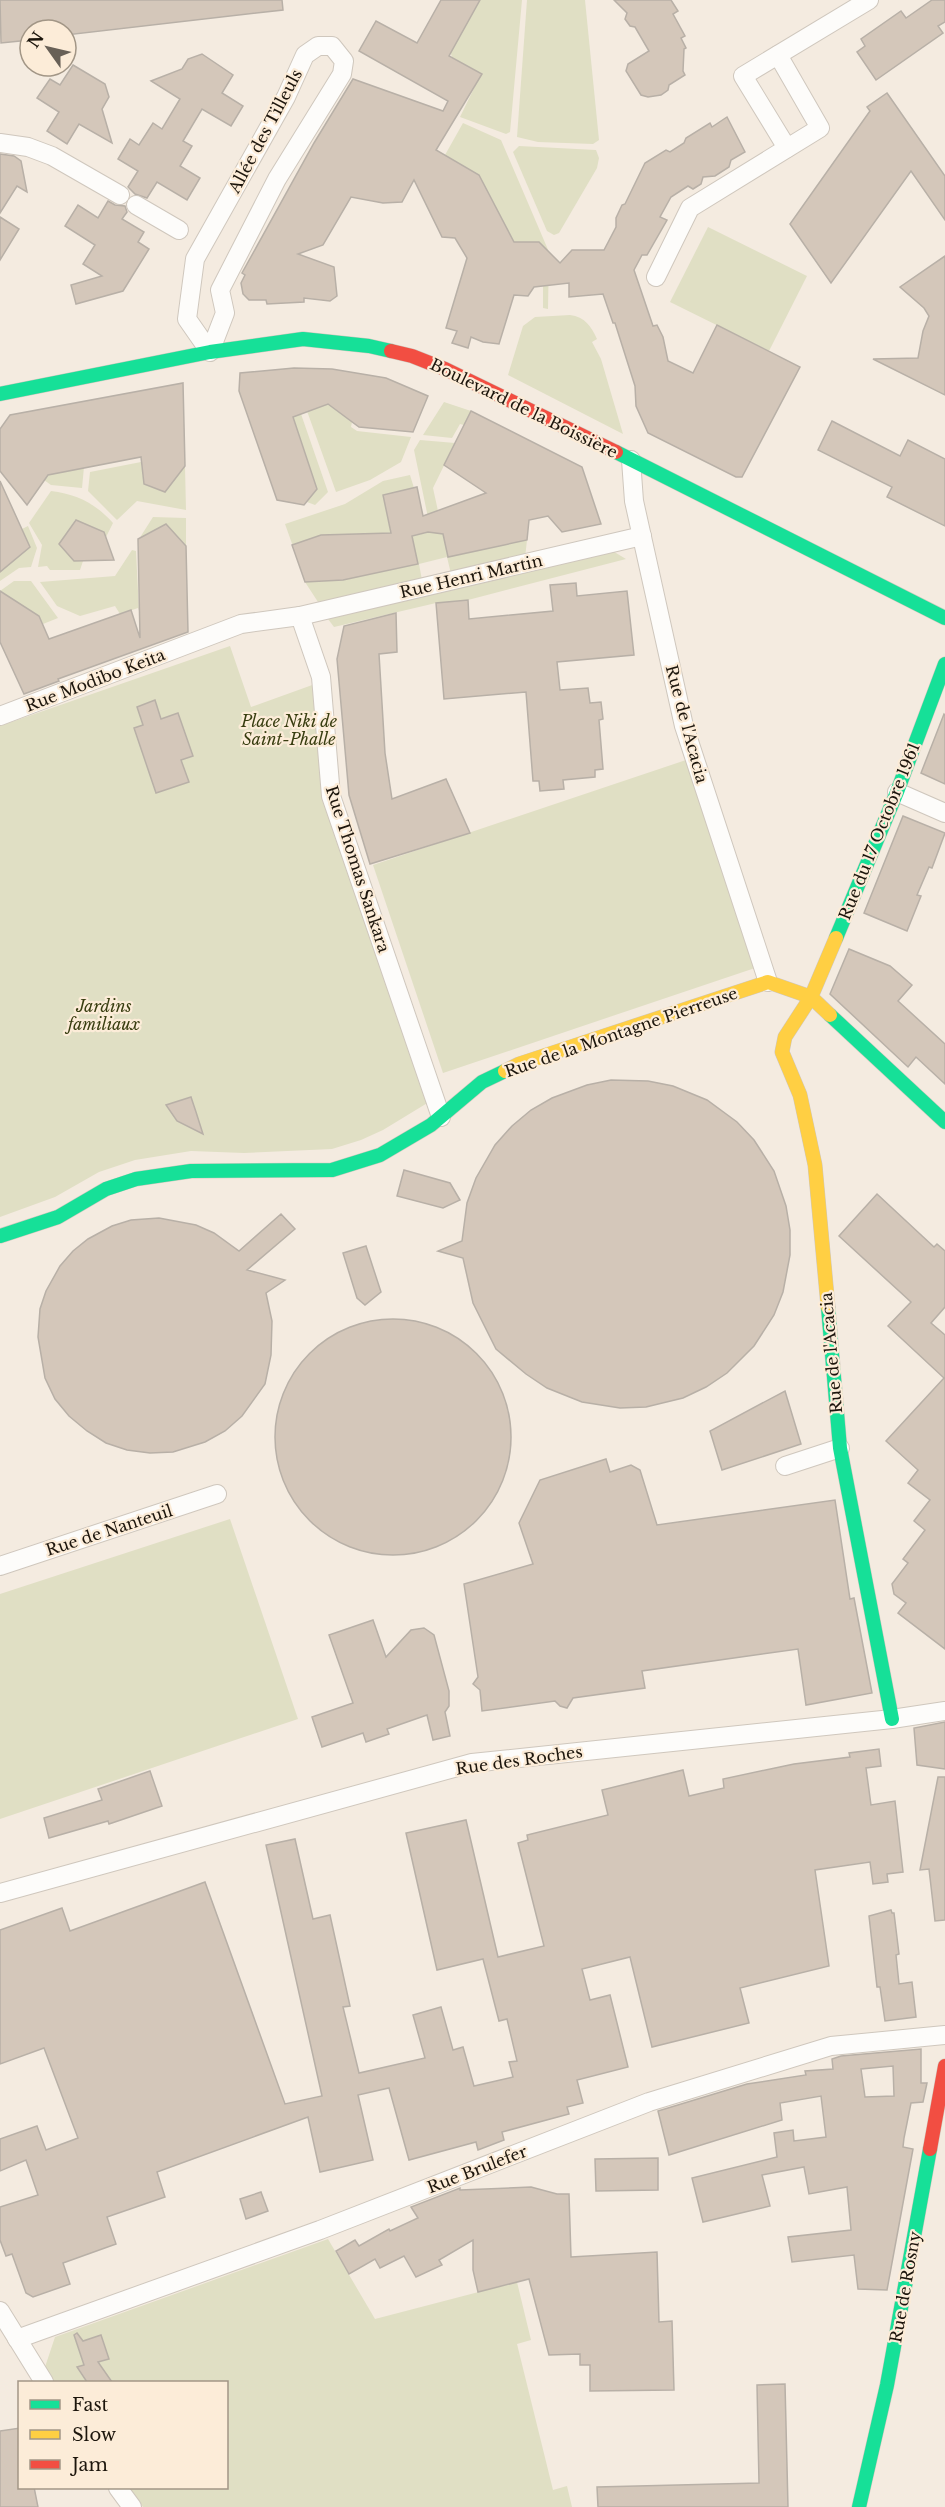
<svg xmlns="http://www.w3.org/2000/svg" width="945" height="2507" font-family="'Libre Baskerville',serif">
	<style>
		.green { fill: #e0dfc4 }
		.building { fill: #d4c7ba; stroke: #b8b0a7; stroke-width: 1.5; fill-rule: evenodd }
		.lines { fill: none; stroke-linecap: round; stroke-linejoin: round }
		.street-casing { stroke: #cfc7bd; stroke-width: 20 }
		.fast-casing { stroke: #cfc7bd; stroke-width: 15 }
		.slow-casing { stroke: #cfc7bd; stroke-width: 15 }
		.jam-casing { stroke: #cfc7bd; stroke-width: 15 }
		.street { stroke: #fdfcfa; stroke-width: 18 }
		.fast { stroke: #16e098; stroke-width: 14 }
		.slow { stroke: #ffcf43; stroke-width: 14 }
		.jam { stroke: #f24e42; stroke-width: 14 }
		.labels { text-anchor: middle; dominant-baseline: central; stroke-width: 4.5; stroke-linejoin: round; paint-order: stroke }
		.street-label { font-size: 16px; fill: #1c150c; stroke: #fcecd8 }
		.park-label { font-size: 16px; font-style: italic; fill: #383d10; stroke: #fcecd8 }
	</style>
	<rect width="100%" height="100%" fill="#f4ebe0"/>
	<!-- green -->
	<g class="green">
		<path d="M480 0H522L510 132 506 134 460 117 481 74 452 57 447 42Z"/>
		<path d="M527 0H585L599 140 593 144 538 142 517 137Z"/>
		<path d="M463 123 501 140 549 252 548 309 543 308V274L514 242 479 175 445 155Z"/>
		<path d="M519 146 596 150 599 158 597 168 559 233 554 235 547 231 513 152Z"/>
		<path d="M708 227 807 276 769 351 670 302Z"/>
		<path d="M570 315C585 317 591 326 597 339L592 342 601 359 623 434 508 375 523 326 535 317Z"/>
		<path d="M444 402 471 411 464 425 460 424 452 438 423 435Z"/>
		<path d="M328 404 352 422 351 427 357 431 411 437 401 462 370 480 336 492 307 411Z"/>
		<path d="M301 414 328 492 315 505 307 502 317 489 293 417Z"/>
		<path d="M420 440 455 443 433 488 448 557 527 540 525 558 451 574 447 557 419 564 422 580 318 602 305 582 343 580 418 564 412 536 431 532 414 450Z"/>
		<path d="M141 462 144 484 165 492 185 466 186 510 137 501 117 520 88 491 90 472Z"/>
		<path d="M84 467 82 488 51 485 44 480 48 475Z"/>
		<path d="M410 475 414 488 383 495 391 534 295 552 285 524 345 504 383 481Z"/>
		<path d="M51 491C77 494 96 504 113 523L106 537 104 532 75 520 60 544 74 561H83L80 570H50L47 566 38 567 42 545 29 523Z"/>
		<path d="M153 517 186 518V546L166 524 139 539Z"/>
		<path d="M28 526 37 548 31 567 19 568 0 581V567L7 566 30 547 22 529Z"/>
		<path d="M132 550 136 551 139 611 138 608 120 614 115 606 80 616 57 606 40 582 115 576Z"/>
		<path d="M611 550 626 559 468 600 436 603 334 627 328 619 335 613Z"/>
		<path d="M14 581H31L58 618 43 624 39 616 0 591Z"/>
		<path d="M230 646 251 707 315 684 324 798 429 1102 383 1130 361 1140 332 1149 244 1153 191 1151 135 1160 99 1172 55 1197 0 1217V726Z"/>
		<path d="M686 760 755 968 443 1073 373 865Z"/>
		<path d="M230 1519 298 1719 0 1819V1594Z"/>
		<path d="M328 2239 375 2319 517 2282 531 2340 517 2344 553 2490 567 2486 572 2507H143L129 2488H226V2382H53L44 2370 55 2337Z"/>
	</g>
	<!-- building -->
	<g class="building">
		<path d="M0 0H282L283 10 66 35V30H30V40L1 43Z"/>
		<path d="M441 0H480L449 56 482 74 436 150 479 175 514 242H539L560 263 572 250H604L616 227V218L622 205 625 204 645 163 666 150 670 152 684 143 686 138 710 123 712 127 727 117 745 152 731 160 729 167 715 176 703 177 701 184 693 189 688 186 671 197 660 217 667 220 647 255H642L634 270 653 326 657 325 663 337 668 361 693 373 717 325 800 367 742 477H736L648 433 636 406 635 386 615 323H613L603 294 569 297V283L534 287 528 296 514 295 499 344 483 342 471 337 468 348 452 343 457 331 446 328 467 258 455 238 442 237 414 180 402 202 383 203 351 197 323 245 298 254 334 267 337 296 330 301 304 298V302L267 304 266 300H249L243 294 241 283 245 275 242 273 314 143 353 79 443 111 448 101 359 51 376 21 417 43Z"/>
		<path d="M614 0H671L678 11 673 14 685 36 681 38 686 48 684 49 683 71 685 75 669 85 668 90 661 95 648 97 641 95 626 71 628 64 649 51 635 27 630 26 625 19 627 13Z"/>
		<path d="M932 0H945V22L938 26 943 33 876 80 857 52 865 46 861 39 901 11 906 18Z"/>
		<path d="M202 54 233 75 222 93 243 106 231 126 202 109 183 141 192 146 180 166 200 178 187 200 157 182 147 198 135 194 128 187 138 171 118 159 130 139 139 145 153 123 162 129 180 99 151 81 182 69 188 59Z"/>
		<path d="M73 65 105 84 109 97 102 109 112 143 79 124 67 144 47 131 59 112 37 98 50 79 60 85Z"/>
		<path d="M887 93 945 176V220L911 171 831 283 790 224 870 111 867 107Z"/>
		<path d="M0 154 14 156 21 161 27 192 17 186 0 213Z"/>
		<path d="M108 201 115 205 125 206 127 212 122 219 144 232 138 242 149 249 123 291 76 304 71 285 102 276 83 264 95 245 65 226 78 205 98 218Z"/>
		<path d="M0 217 19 229 0 260Z"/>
		<path d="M945 256V395L873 359 918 358 923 331 929 316 924 308 900 287Z"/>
		<path d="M294 368 332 369 386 378 428 396 413 432 359 427 328 404 293 417 317 489 304 505 277 500 239 391 240 373Z"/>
		<path d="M183 383 185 466 165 492 144 484 141 457 48 475 27 505 0 471V429L10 415Z"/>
		<path d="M471 411 582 467 601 524 562 532 548 516 529 520 527 540 448 557 443 534 428 532 412 536 418 564 343 580 305 582 292 545 321 535 391 533 383 495 417 487 423 516 486 493 444 465Z"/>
		<path d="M832 421 900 456 908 440 945 459V526L887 497 892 487 818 450Z"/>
		<path d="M0 481 30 547 0 572Z"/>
		<path d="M76 520 104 532 114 560 74 561 59 544Z"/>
		<path d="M166 524 186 546 188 632 58 679 59 681 24 694 0 642V591L39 616 49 639 131 610 140 638 138 539Z"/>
		<path d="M576 583 577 596 627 591 634 655 557 662 560 690 588 688 590 703 601 702 603 719 599 720 603 769 595 770V777L563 780 564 789 540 791 539 781H533L526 692 444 699 436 603 468 600 469 619 553 611 550 585Z"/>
		<path d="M396 613 397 652 379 654 385 753 392 799 446 779 470 833 370 864 349 795 337 659 344 626Z"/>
		<path d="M155 700 161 719 178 713 193 756 181 760 189 782 156 793 134 728 143 725 137 707Z"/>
		<path d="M944 714 945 715V784L921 773Z"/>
		<path d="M903 816 945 833 932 868 929 867 917 895 921 896 907 931 864 913Z"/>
		<path d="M849 949 890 966 912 985 898 1001 945 1044V1084L916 1057 908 1067 830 994Z"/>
		<path d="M611 1080 648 1081 673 1086 707 1100 737 1122 754 1140 774 1171 786 1206 790 1230V1255L783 1292 774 1315 754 1346 727 1373 706 1387 683 1398 646 1407 620 1408 582 1402 547 1388 526 1374 496 1349 473 1303 463 1258 438 1251 462 1241 467 1203 476 1178 495 1145 512 1126 531 1110 552 1098 587 1085Z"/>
		<path d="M191 1097 196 1112 203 1134 177 1121 166 1105Z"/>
		<path d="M404 1170 450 1183 460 1200 443 1208 397 1196Z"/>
		<path d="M877 1194 934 1247 937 1244 945 1251V1307L931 1323 945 1335V1649L898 1613 906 1603 894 1594 892 1584 908 1563 903 1559 925 1530 914 1521 930 1500 908 1483 918 1470 886 1441 944 1378 888 1326 911 1302 839 1236Z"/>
		<path d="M281 1214 295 1229 247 1270 285 1280 266 1293 272 1321 271 1355 265 1384 242 1416 225 1431 205 1442 173 1452 150 1453 127 1450 106 1443 87 1431 69 1416 55 1399 45 1378 38 1337 40 1309 46 1291 60 1266 73 1251 88 1239 112 1226 131 1220 159 1218 196 1225 214 1233 239 1251Z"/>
		<path d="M366 1246 381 1292 365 1305 357 1298 343 1253Z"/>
		<circle cx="393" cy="1437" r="118"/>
		<path d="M785 1391 801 1444 722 1470 710 1431Z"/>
		<path d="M606 1459 610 1472 631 1465 640 1470 657 1525 835 1500 850 1599 854 1598 872 1693 806 1705 798 1649 642 1671 645 1688 573 1698 567 1708 560 1706 555 1701 482 1711 480 1690 473 1684 478 1677 464 1584 533 1564 519 1523 540 1480Z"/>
		<path d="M373 1620 386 1657 411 1630 424 1628 434 1635 449 1691V1706L445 1712 450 1736 433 1740 427 1715 387 1729 389 1734 366 1742 363 1733 322 1747 312 1717 353 1703 329 1635Z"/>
		<path d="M945 1722V1769L917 1765 914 1728Z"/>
		<path d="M879 1749 881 1766 866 1768 871 1805 895 1801 903 1872 887 1874 888 1882 873 1884 870 1862 815 1870 829 1966 740 1988 749 2023 652 2047 630 1957 582 1969 590 2000 610 1995 628 2067 577 2080 583 2103 567 2107 569 2114 502 2132 504 2140 478 2150 476 2142 409 2160 389 2088 358 2095 373 2160 320 2172 308 2117 157 2172 165 2197 107 2217 116 2244 63 2263 70 2284 33 2297 26 2293 12 2254 6 2256 0 2240V2207L38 2195 26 2160 0 2171V2139L37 2126 46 2150 78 2138 44 2048 0 2064V1930L62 1908 70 1931 205 1882 285 2104 322 2096 266 1845 295 1839 313 1919 330 1915 350 2006 343 2007 359 2073 425 2058 413 2015 441 2007 453 2050 463 2047 474 2086 513 2077 509 2062 517 2061 507 2019 499 2021 483 1959 437 1970 406 1833 466 1820 498 1957 544 1946 518 1843 528 1840 527 1835 608 1815 602 1790 683 1770 689 1796 724 1788 723 1779 794 1764 850 1757 849 1753Z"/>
		<path d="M150 1771 162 1806 109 1824 108 1821 49 1838 44 1818 102 1800 98 1789Z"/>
		<path d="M938 1777H945V1920L935 1921 929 1869 920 1870Z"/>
		<path d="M891 1910 892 1913H894L899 1954 896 1955 899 1984 912 1982 916 2017 885 2021 880 1987H877L869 1916Z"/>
		<path d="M921 2049V2083H927L923 2102 911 2103 904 2138 903 2147 913 2149 887 2290 858 2289 854 2255 792 2262 788 2237 851 2230 847 2187 809 2194 804 2167 762 2175 770 2206 703 2222 692 2178 777 2157 774 2133 793 2130 794 2141 826 2137 821 2096 780 2103 782 2120 669 2155 658 2111 747 2084 806 2075 805 2071 833 2069 832 2059 841 2056ZM893 2066 894 2096 865 2097 861 2069Z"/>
		<path d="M658 2158V2190L596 2191 595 2159Z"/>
		<path d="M531 2187 557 2194H569L571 2257 657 2252 659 2322 672 2321 674 2390 590 2391V2365H580V2354L549 2355 529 2279 478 2292 473 2270V2240L439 2260 442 2265 416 2277 404 2256 380 2268 375 2259 349 2274 336 2251 355 2240 359 2246 389 2229 390 2231 418 2218 411 2207 460 2188V2190Z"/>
		<path d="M261 2192 268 2211 246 2219 240 2199Z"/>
		<path d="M77 2333 83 2341 101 2335 109 2359 98 2362 112 2382H87L77 2367 84 2365 74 2335Z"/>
		<path d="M785 2384 788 2507H598L597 2487 759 2483 757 2385Z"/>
		<path d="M20 2428V2487H34L38 2507H0V2431Z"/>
	</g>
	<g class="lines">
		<defs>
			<g id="street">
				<path d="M318 46H332L344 61 342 74 277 179 220 290 225 313 210 352 187 319 195 259 286 97 305 55Z"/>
				<path d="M0 143 28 147 52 156 120 195"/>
				<path d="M787 148 743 76 869 0"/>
				<path d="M136 205 179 230"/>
				<path d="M656 277 690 208 820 128 778 55"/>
				<path d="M631 460 634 501 684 726 768 982"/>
				<path d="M300 616 321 677 331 796 441 1117"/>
				<path d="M0 716 241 624 300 616 642 536"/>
				<path d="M897 792 945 813"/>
				<path d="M785 1466 840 1448"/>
				<path d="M0 1566 217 1494"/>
				<path d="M0 1893 472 1763 892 1719 945 1711"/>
				<path d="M0 2311 44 2382"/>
				<path d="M17 2339 320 2230 649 2102 831 2046 945 2035"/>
				<path d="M118 2488 132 2507"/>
			</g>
			<g id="fast">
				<path d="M0 394 210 352 303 339 369 346 391 351"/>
				<path d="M616 452 945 618"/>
				<path d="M836 938 897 792 945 664"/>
				<path d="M830 1015 945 1122"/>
				<path d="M0 1236 58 1217 106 1189 136 1179 191 1171 332 1170 380 1155 431 1125 482 1082 505 1071"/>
				<path d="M828 1307 840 1448 892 1719"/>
				<path d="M859 2507 887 2385 930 2149"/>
			</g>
			<g id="slow">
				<path d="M505 1071 519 1064 768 982 811 997 830 1015"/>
				<path d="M828 1307 815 1165 800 1095 782 1052 785 1037 811 997 836 938"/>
			</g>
			<g id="jam">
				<path d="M391 351 412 356 445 369 616 452"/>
				<path d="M930 2149 945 2066"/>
			</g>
		</defs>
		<!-- street casing -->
		<use href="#street" class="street-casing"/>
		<!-- fast casing -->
		<use href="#fast" class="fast-casing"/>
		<!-- slow casing -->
		<use href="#slow" class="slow-casing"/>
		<!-- jam casing -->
		<use href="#jam" class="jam-casing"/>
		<!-- street -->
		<use href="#street" class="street"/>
		<!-- fast -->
		<use href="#fast" class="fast"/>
		<!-- slow -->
		<use href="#slow" class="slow"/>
		<!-- jam -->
		<use href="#jam" class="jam"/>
	</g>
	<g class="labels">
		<!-- street labels -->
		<g class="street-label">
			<text transform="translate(265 131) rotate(-62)">Allée des Tilleuls</text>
			<text transform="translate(524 408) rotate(26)">Boulevard de la Boissière</text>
			<text transform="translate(471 576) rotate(-13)">Rue Henri Martin</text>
			<text transform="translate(95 680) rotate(-21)">Rue Modibo Keita</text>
			<text transform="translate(687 724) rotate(75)">Rue de l'Acacia</text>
			<text transform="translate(879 831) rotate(-68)">Rue du 17 Octobre 1961</text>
			<text transform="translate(358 869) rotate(72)">Rue Thomas Sankara</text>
			<text transform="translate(621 1032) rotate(-19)">Rue de la Montagne Pierreuse</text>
			<text transform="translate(831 1353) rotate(-95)">Rue de l'Acacia</text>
			<text transform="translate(109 1530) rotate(-18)">Rue de Nanteuil</text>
			<text transform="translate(519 1760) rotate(-8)">Rue des Roches</text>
			<text transform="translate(477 2169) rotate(-21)">Rue Brulefer</text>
			<text transform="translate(905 2287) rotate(-80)">Rue de Rosny</text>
		</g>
		<!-- park labels -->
		<g class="park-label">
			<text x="289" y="721">Place Niki de<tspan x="289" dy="18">Saint-Phalle</tspan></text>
			<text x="104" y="1006">Jardins<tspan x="104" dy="18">familiaux</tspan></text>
		</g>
	</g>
	<!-- legend -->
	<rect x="18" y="2381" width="210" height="108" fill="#fcecd8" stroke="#a29686" stroke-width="1.5"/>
	<rect x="30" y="2400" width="30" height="9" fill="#16e098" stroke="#a29686" stroke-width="1.5"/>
	<text x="72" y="2411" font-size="18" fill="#1c150c">Fast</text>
	<rect x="30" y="2430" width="30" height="9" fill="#ffcf43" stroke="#a29686" stroke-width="1.5"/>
	<text x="72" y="2441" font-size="18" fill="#1c150c">Slow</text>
	<rect x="30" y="2460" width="30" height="9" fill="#f24e42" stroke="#a29686" stroke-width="1.5"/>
	<text x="72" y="2471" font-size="18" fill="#1c150c">Jam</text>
	<!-- north arrow -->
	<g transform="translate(48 48) rotate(304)"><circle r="28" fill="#fcecd8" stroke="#a29686" stroke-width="1.5"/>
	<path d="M0-4.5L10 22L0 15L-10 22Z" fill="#686056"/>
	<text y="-9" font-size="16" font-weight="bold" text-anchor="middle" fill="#1c150c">N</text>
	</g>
</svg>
